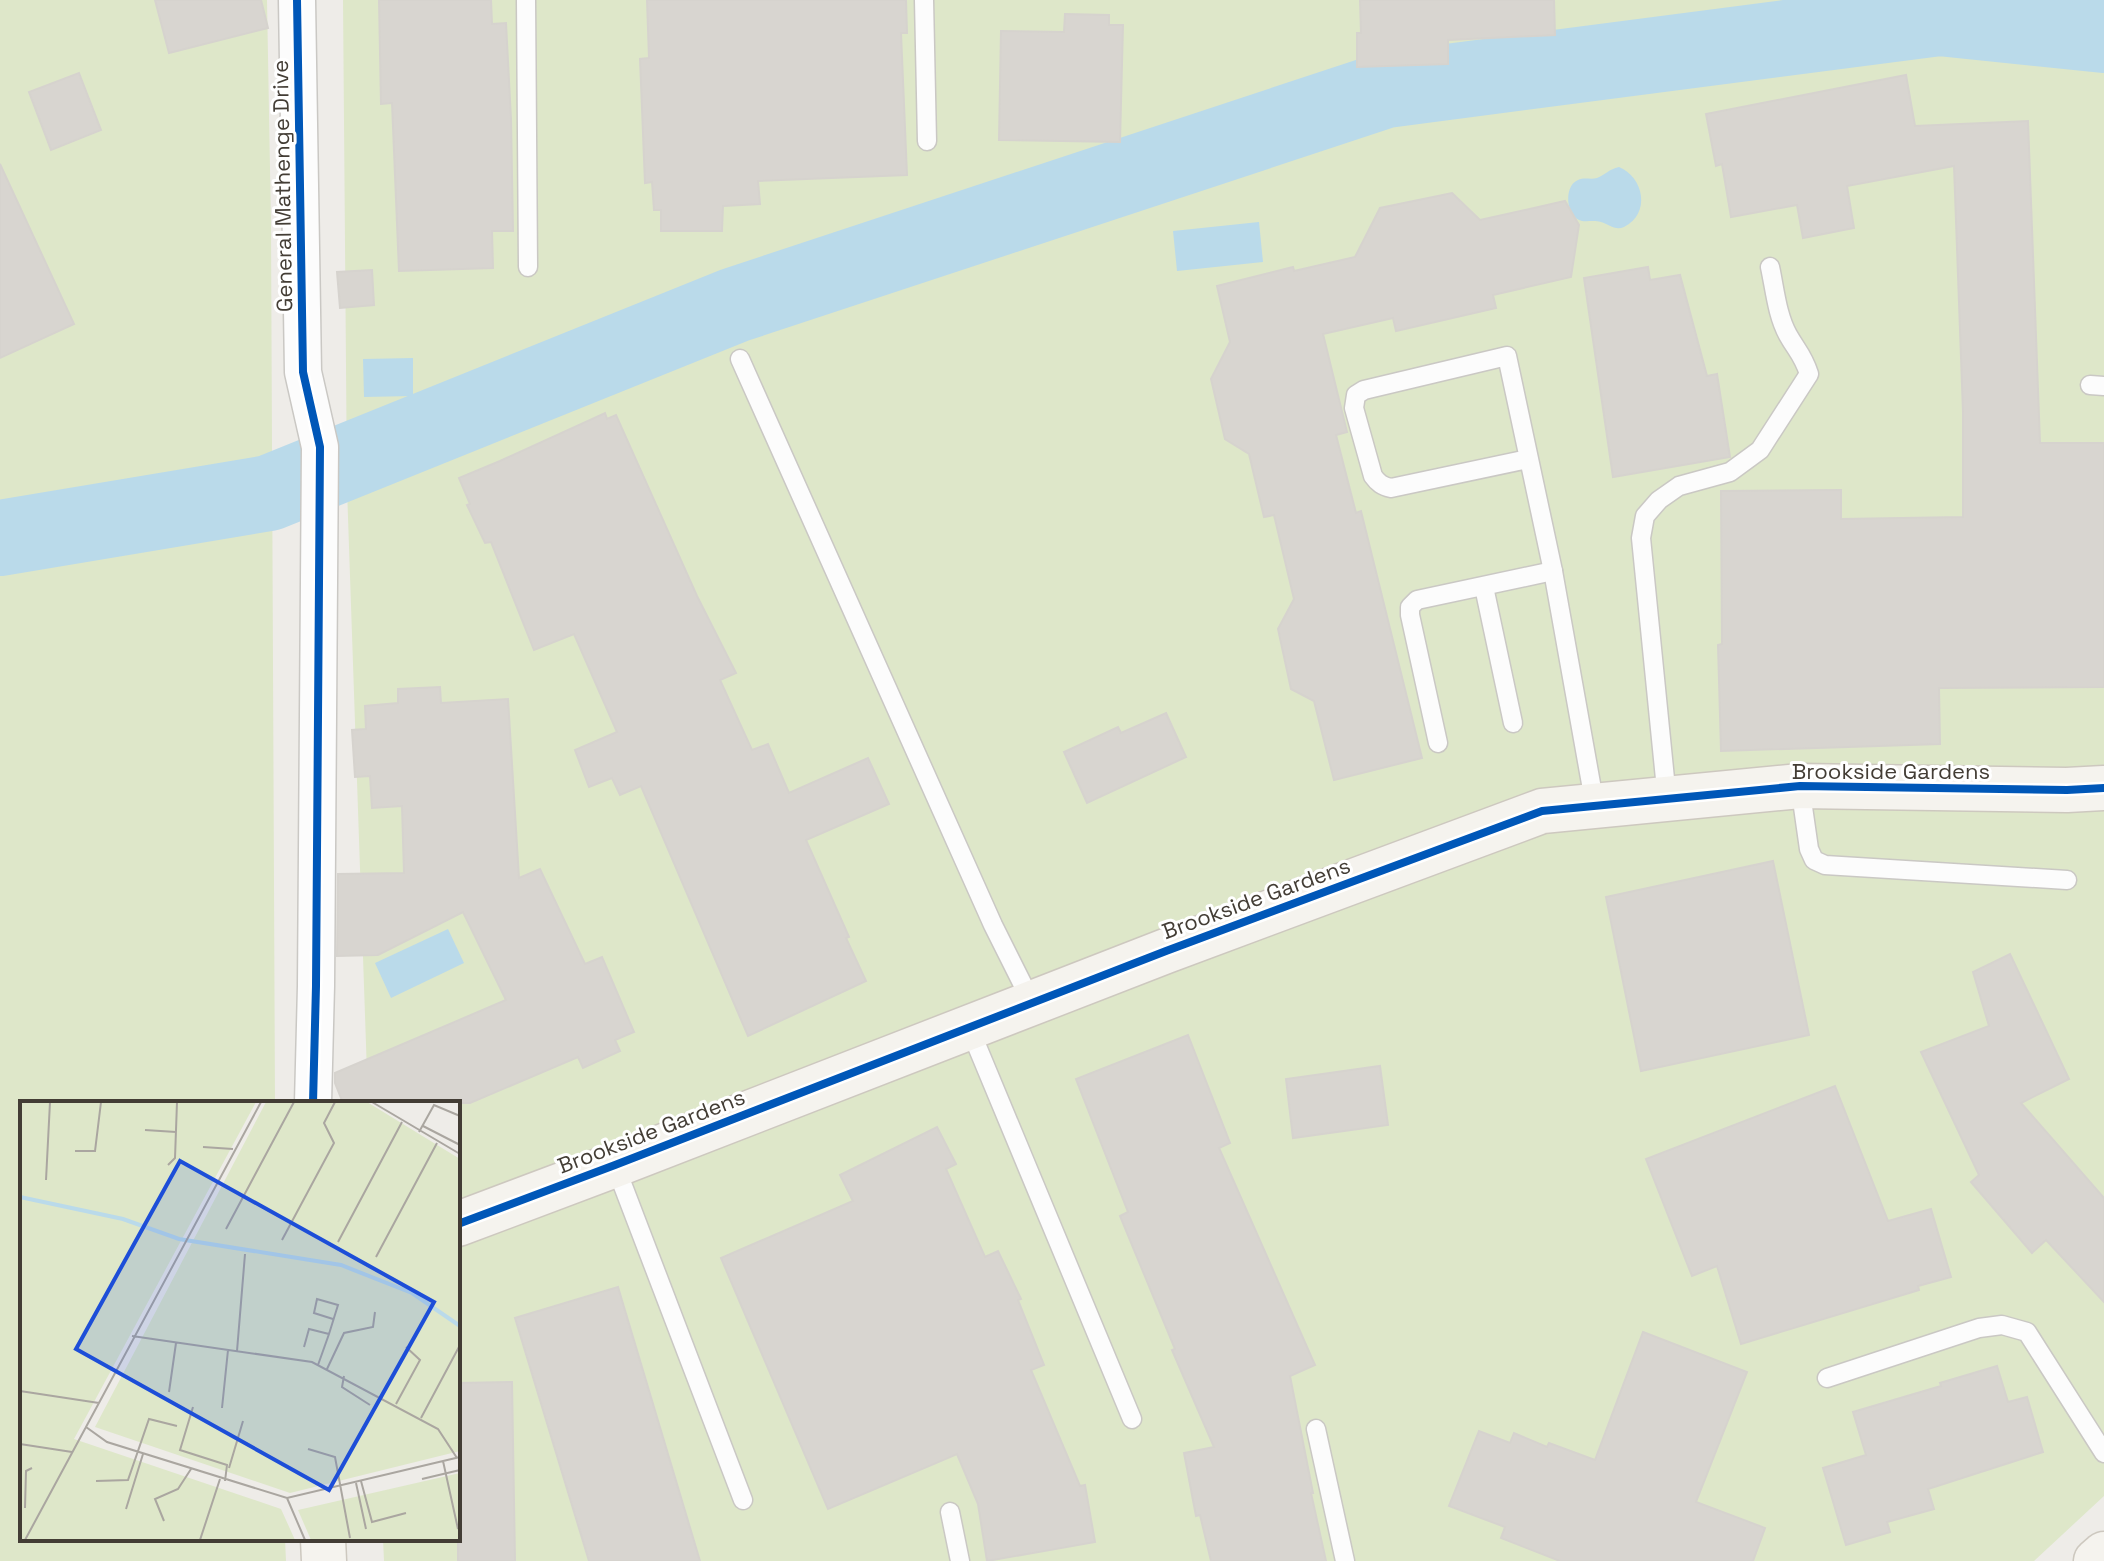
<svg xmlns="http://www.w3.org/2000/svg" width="2104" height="1561" font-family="'Space Grotesk',sans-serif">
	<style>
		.green { fill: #dee7c9 }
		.water { fill: #badaea }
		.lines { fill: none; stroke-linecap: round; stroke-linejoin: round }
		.river { stroke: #badaea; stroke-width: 76 }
		.building { fill: #d8d5d0; stroke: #d6d3ce; stroke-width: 2 }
		.lane-casing { stroke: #cac8c4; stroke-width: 21 }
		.street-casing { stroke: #cac8c4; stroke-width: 39 }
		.secondary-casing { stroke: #cdc8bf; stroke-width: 47 }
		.lane { stroke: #fcfcfc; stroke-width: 18 }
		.street { stroke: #fcfcfc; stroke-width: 36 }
		.secondary { stroke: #f5f3ee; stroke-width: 44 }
		.cycleway-casing { stroke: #fff; stroke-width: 13 }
		.cycleway { stroke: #0057b8; stroke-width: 8 }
		.labels { text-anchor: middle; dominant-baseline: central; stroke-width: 6; stroke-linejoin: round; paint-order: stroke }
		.street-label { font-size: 22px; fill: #433d35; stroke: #fff }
		.inset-river { fill: none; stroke: #badaea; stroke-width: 4 }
		.inset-road { fill: none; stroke: #aaa6a0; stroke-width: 2 }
		.view { fill: #1d4ed8; fill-opacity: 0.15; stroke: #1d4ed8; stroke-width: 4 }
		.inset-edge { fill: none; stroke: #433d35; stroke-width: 4 }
	</style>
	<rect width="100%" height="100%" fill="#eeece8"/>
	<!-- green -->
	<g class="green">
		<path d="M0 0H267L271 224 275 1103H22V1539H285L286 1561H0Z"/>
		<path d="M343 0H2104V1496L2034 1561H384L383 1539H458V1103H368L347 488Z"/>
	</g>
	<!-- water -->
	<g class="water">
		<path d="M1619 167C1644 177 1651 214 1624 227 1615 231 1609 224 1601 222 1594 220 1588 222 1582 221 1566 218 1563 186 1578 180 1584 177 1591 180 1597 178 1605 175 1609 169 1619 167Z"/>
		<path d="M1259 222 1263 262 1177 271 1173 231Z"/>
		<path d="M413 358V396L364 397 363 359Z"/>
		<path d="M448 929 464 963 391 998 375 963Z"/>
	</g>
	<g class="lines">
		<!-- river -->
		<path class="river" d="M0 538 269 493 735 305 1386 90 1939 18 2104 35"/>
	</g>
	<!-- building -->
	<g class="building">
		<path d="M155 0H261L268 28 169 53Z"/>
		<path d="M379 0H491L492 24 506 23 511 119 513 231H492L493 268 399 271 392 103 381 104Z"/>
		<path d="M647 0H906L907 33H901L907 175 758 181 760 204 723 206 722 231H661V210H654L652 182 645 183 640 59 649 58Z"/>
		<path d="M1360 0H1554L1555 35 1448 40V64L1357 67V33H1361Z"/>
		<path d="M1065 14 1109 15V25H1123L1120 142 999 140 1001 31 1064 32Z"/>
		<path d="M79 73 101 130 51 150 29 92Z"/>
		<path d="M1906 75 1915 126 2028 121 2040 443H2104V687L1939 688 1940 744 1721 751 1718 645 1722 644 1721 491 1841 490V519L1963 517V412L1954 166 1847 186 1854 228 1803 238 1797 205 1731 217 1722 164 1716 166 1706 114Z"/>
		<path d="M0 164 74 324 0 358Z"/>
		<path d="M1452 193 1480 220 1565 201 1579 225 1571 277 1493 295 1496 308 1396 331 1393 318 1323 334 1347 432 1336 435 1356 513 1361 511 1422 758 1334 780 1314 701 1291 689 1278 629 1294 599 1274 515 1264 517 1249 454 1225 439 1211 379 1230 342 1217 286 1293 267 1294 271 1355 257 1380 208Z"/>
		<path d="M1648 267 1650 280 1680 275 1707 376 1717 374 1730 457 1613 477 1584 278Z"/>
		<path d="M372 270 374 305 340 308 337 272Z"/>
		<path d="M605 413 607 419 616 415 697 596 736 673 720 680 752 750 768 744 789 793 868 758 889 804 806 840 849 937 846 938 866 981 748 1036 641 786 620 795 612 778 589 787 575 750 617 732 574 634 534 650 491 542 485 543 467 505 470 504 459 478 500 461Z"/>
		<path d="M440 687 441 703 508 699 519 878 540 869 585 964 602 957 634 1032 615 1040 620 1051 583 1068 578 1057 470 1103H343L335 1083V1073L506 1000 463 912 378 955 337 956 338 874 404 873 402 806 372 808 370 776 355 777 352 730 366 729 365 706 398 703V689Z"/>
		<path d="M1166 713 1186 757 1087 803 1064 752 1118 727 1121 733Z"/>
		<path d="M1773 861 1809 1035 1641 1071 1606 897Z"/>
		<path d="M2010 954 2069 1079 2021 1103 2104 1198V1302L2046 1240 2032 1253 1971 1182 1979 1175 1921 1052 1989 1026 1973 972Z"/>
		<path d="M1188 1035 1230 1143 1219 1148 1315 1365 1290 1376 1313 1493H1311L1326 1561H1211L1200 1515 1196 1516 1184 1453 1214 1447 1172 1350 1175 1349 1120 1216 1128 1212 1076 1079Z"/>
		<path d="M1380 1066 1388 1125 1293 1138 1286 1079Z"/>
		<path d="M1835 1086 1888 1221 1931 1209 1951 1277 1918 1286 1919 1290 1741 1344 1717 1266 1692 1276 1646 1159Z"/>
		<path d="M937 1127 956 1164 946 1169 985 1257 998 1251 1021 1299 1018 1300 1044 1365 1031 1370 1080 1486 1085 1485 1095 1542 987 1561 978 1504 957 1454 828 1509 721 1258 853 1201 840 1175Z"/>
		<path d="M618 1287 700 1561H589L515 1318Z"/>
		<path d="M1643 1332 1747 1372 1696 1502 1765 1528 1753 1561H1560L1501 1538 1505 1527 1449 1506 1479 1431 1510 1443 1514 1433 1547 1447 1549 1443 1595 1460Z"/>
		<path d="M1997 1366 2008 1402 2027 1397 2043 1452 1928 1489 1934 1509 1887 1522 1890 1532 1846 1545 1823 1468 1866 1455 1853 1412 1941 1386 1940 1383Z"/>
		<path d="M512 1382 515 1561H458V1383Z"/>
	</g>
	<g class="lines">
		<defs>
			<g id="lane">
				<path d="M526 0 528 267"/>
				<path d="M924 0 927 141"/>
				<path d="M740 359 993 925 1032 1003"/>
				<path d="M2090 385 2104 386"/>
				<path d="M1528 459 1391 488C1382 486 1378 483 1373 476L1354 408 1356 395 1364 390 1507 356 1553 571 1595 806"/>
				<path d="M1484 587 1513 723"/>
				<path d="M1438 743 1410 615V607L1417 600 1553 571"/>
				<path d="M1800 786 1809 849 1814 860 1825 865 2067 880"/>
				<path d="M1667 799 1641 538 1645 516 1659 500 1679 486 1730 472 1760 450 1809 374C1803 355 1797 351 1788 335 1777 315 1775 290 1770 267"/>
				<path d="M969 1027 1132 1419"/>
				<path d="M615 1165 743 1500"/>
				<path d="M1827 1378 1979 1328 2002 1325 2027 1332 2104 1453"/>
				<path d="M1316 1429 1345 1561"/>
				<path d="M950 1512 960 1561"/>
			</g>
			<path id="street" d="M297 0 303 372 320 447 316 986 313 1103"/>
			<g id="secondary">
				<path d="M458 1224 615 1165 1166 951 1542 811 1800 786 2067 790 2104 788"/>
				<path d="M323 1539 324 1561"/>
				<path d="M2096 1561 2104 1554"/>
			</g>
		</defs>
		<!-- lane casing -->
		<use href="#lane" class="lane-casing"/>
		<!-- street casing -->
		<use href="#street" class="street-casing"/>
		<!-- secondary casing -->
		<use href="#secondary" class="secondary-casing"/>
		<!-- lane -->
		<use href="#lane" class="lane"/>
		<!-- street -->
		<use href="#street" class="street"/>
		<!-- secondary -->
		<use href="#secondary" class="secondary"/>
		<defs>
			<g id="cycleway">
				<path d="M297 0 303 372 320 447 316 986 313 1103"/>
				<path d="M458 1224 615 1165 1166 951 1542 811 1800 786 2067 790 2104 788"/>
			</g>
		</defs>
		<!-- cycleway casing -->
		<use href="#cycleway" class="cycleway-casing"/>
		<!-- cycleway -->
		<use href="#cycleway" class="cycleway"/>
	</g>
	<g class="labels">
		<!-- street labels -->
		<g class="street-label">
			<text transform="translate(282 186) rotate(-91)">General Mathenge Drive</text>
			<text x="1891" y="771">Brookside Gardens</text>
			<text transform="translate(1256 898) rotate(-20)">Brookside Gardens</text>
			<text transform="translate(651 1131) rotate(-21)">Brookside Gardens</text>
		</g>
	</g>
	<!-- overview -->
	<g transform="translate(20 1101)">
		<rect width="440" height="440" fill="#eeece8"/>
		<path d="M0 1H236L54 338 261 408 275 439H0ZM246 1H347L440 58V350L270 392 75 326ZM440 372V439H291L278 409Z" fill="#dee7c9"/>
		<path class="inset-river" d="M0 96 103 118 159 138 321 164 392 192 440 225"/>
		<path class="inset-road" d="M241 1 66 326 87 341 267 397 440 356M352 1 440 53M403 25 440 44M125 29 156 31M399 31 414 4 440 15M183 46 213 48M55 50H75L81 1M148 64 155 57 157 1M26 79 30 1M206 128 274 1M262 139 314 42 304 22 315 1M318 141 382 21M356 156 417 42M112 235 292 261 418 328 437 357M284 246 289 228 309 233M217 250 225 153M298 264 309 233 318 204 297 198 294 212 313 218M307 268 324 232 353 226 355 211M324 275 322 286 350 304M0 290 79 302M149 291 156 242M376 303 400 259 386 246M173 306 160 349 207 364 205 380M202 307 208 249M401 317 440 244M0 343 52 351M288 348 315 356 330 437M423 360 438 428M209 367 223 320M402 378 440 369M76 380 108 379 129 318 157 325M341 380 352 421 386 412M336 382 346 428M267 397 285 439M5 407 6 370 12 367M106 408 123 353M144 420 135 398 158 388 171 368M5 439 66 326M180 439 200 378"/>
		<path class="view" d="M160 60 414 201 309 389 56 248Z"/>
		<rect width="440" height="440" class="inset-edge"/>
	</g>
</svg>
